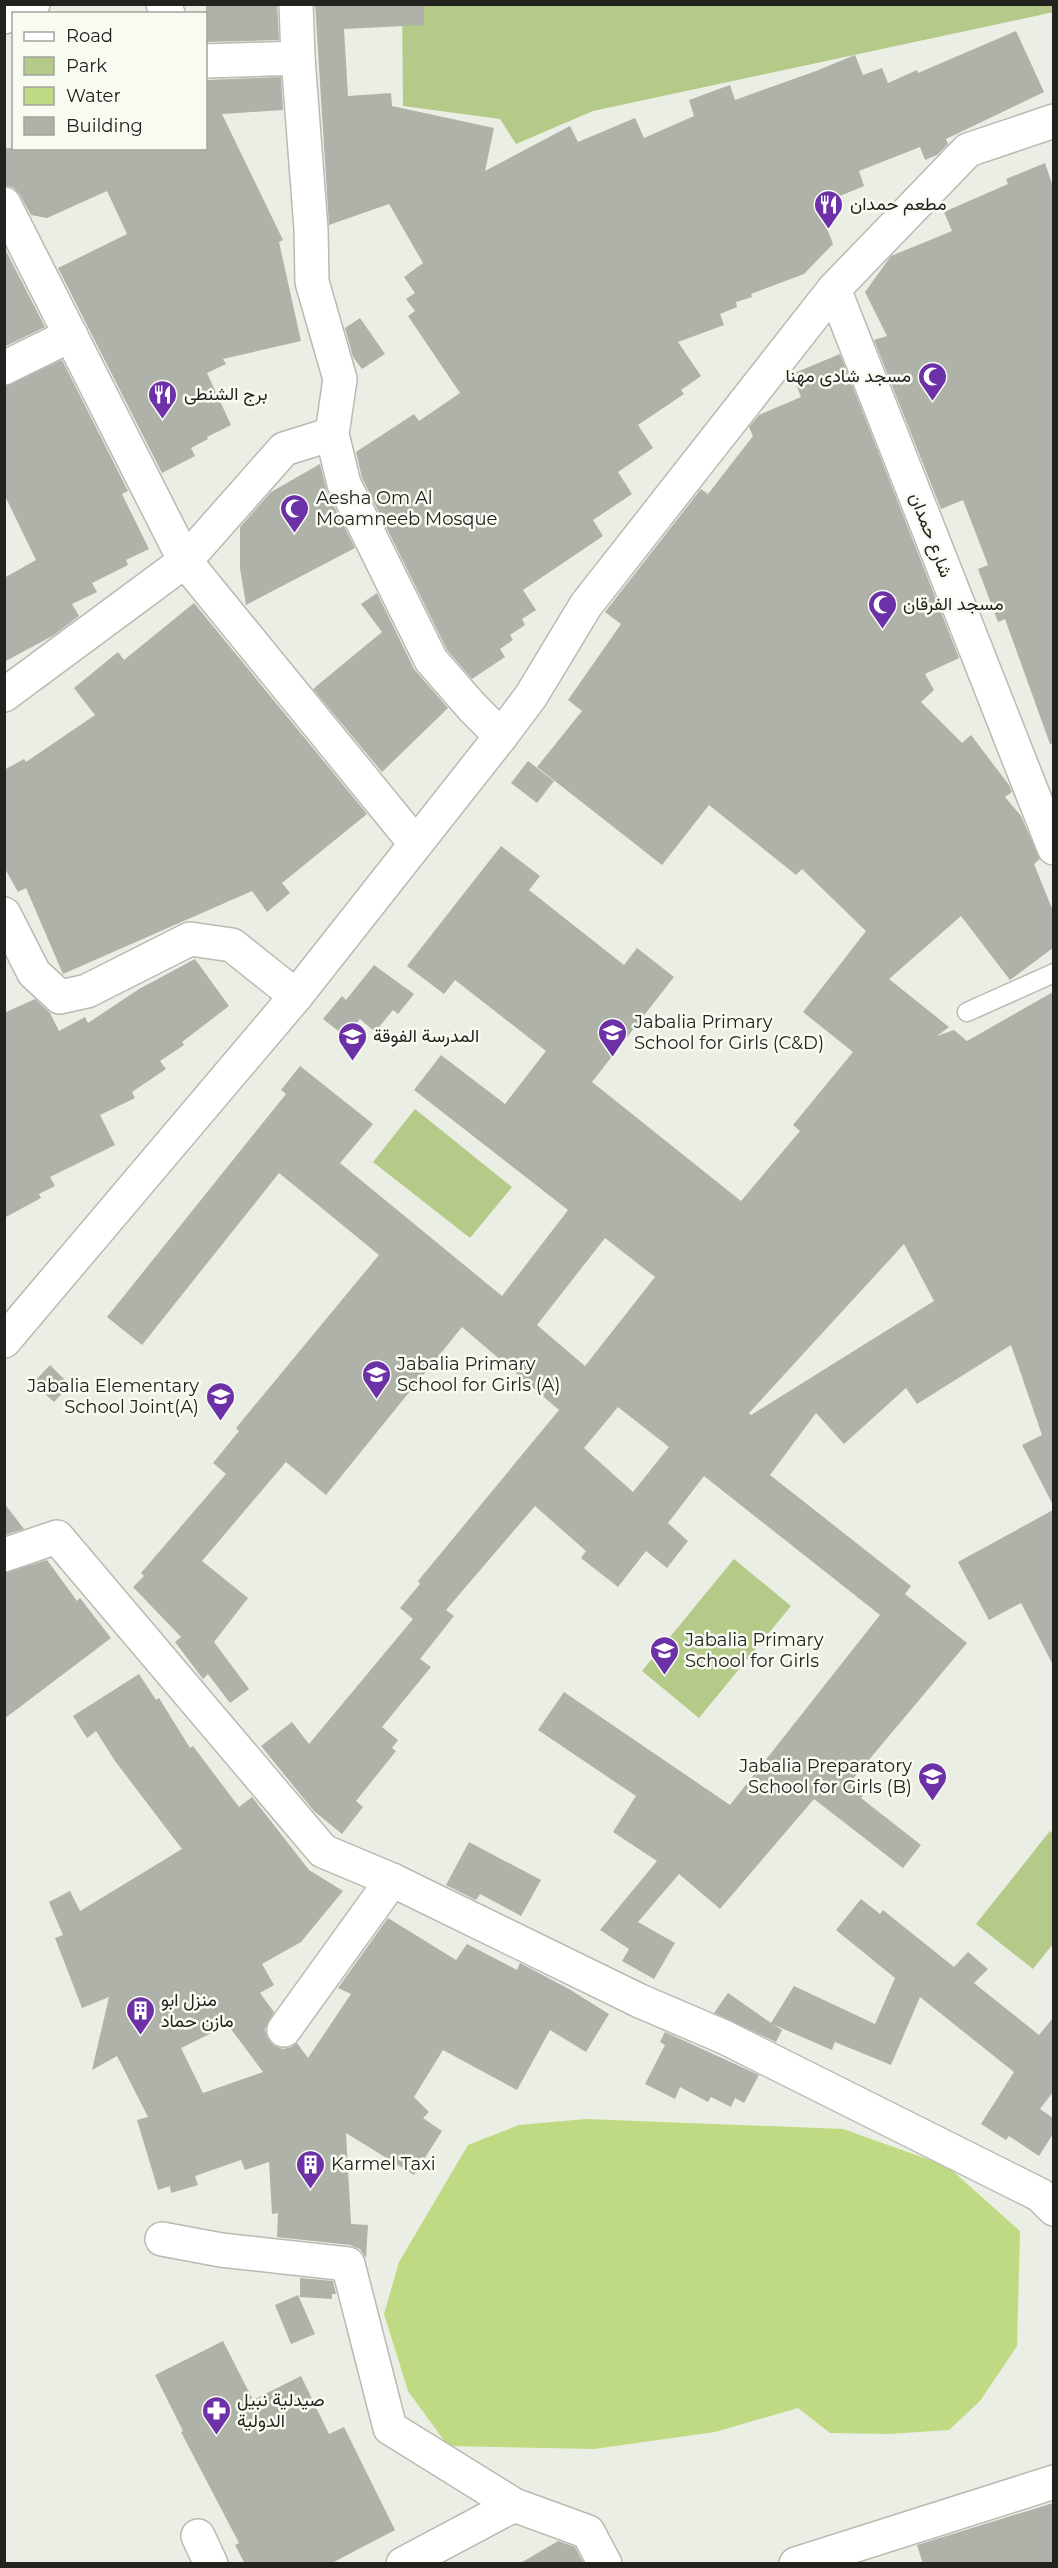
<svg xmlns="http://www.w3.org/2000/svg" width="1058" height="2568" font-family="Montserrat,Vazirmatn,sans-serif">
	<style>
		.green { fill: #b5ca88 }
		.water { fill: #bfda82 }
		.building { fill: #afb2a9; fill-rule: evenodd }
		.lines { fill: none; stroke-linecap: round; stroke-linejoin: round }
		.service-casing { stroke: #b8bbb2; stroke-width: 21 }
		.minor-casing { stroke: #b8bbb2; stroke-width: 36 }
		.service { stroke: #fff; stroke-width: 18 }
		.minor { stroke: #fff; stroke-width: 33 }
		.labels { text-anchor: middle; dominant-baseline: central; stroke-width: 5; stroke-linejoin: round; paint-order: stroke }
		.poi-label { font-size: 18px; fill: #22231f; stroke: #f8fbf1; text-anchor: start }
		.street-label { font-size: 18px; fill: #22231f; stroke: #f8fbf1 }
	</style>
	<rect width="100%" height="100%" fill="#eaeee4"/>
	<!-- green -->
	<g class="green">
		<path d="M1053 4 1054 12 593 111 516 144 500 119 403 106 402 5Z"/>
		<path d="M415 1109 512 1187 470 1238 373 1162Z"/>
		<path d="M734 1559 791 1606 699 1718 642 1671Z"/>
		<path d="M1050 1831 1054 1834 1053 1944 1033 1969 976 1924Z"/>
	</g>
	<!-- water -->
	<path class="water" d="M586 2119 843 2129 947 2166 1020 2231 1017 2346 980 2401 949 2430 889 2434 830 2433 798 2408 715 2432 594 2449 448 2446 408 2391 384 2314 399 2262 468 2145 519 2125Z"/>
	<!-- building -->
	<g class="building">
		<path d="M206 4H277L279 40 206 42Z"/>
		<path d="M315 4H424V25L344 29 348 96 391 93 392 106 494 128 485 171 570 126 578 142 635 118 644 138 694 116 689 100 730 85 735 100 816 71 855 55 863 75 882 68 888 83 917 70 918 73 1016 31 1044 92 946 139 948 144 937 155 925 160 920 147 859 171 864 186 818 205 833 244 804 274 751 294 752 297 736 302 737 307 720 314 724 325 678 342 701 376 681 390 684 394 638 425 653 448 618 472 632 494 593 520 603 536 523 590 536 610 522 619 525 625 510 635 513 640 500 649 505 657 472 679 447 650 362 478 356 452 414 414 419 421 460 393 408 316 415 311 406 299 415 293 404 277 423 263 389 204 329 225Z"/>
		<path d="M281 77 283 110 222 114 283 240 279 242 301 341 223 359 226 364 207 373 231 425 207 437 208 439 191 448 195 456 162 473 58 268 127 234 107 191 47 218 31 215 20 195 14 188 4 185V148H206V80Z"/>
		<path d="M1045 163 1053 187V743L1050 744 1005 619 998 622 978 569 988 565 963 500 941 509 874 340 887 336 865 292 891 256 952 231 944 212 1008 184 1006 179Z"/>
		<path d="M4 247 45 327 4 347Z"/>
		<path d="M360 318 385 354 362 369 353 357 345 328Z"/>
		<path d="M840 354 959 658 925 674 934 690 921 702 962 743 971 735 1009 785 1012 792 1005 797 1021 816 1040 859 1034 864 1053 911V948L1010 980 961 916 889 979 949 1027 937 1036 954 1030 967 1041 1053 992V1505L1022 1445 1042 1435 1011 1345 917 1404 906 1388 844 1444 816 1413 770 1475 911 1586 905 1594 967 1643 852 1780 866 1790 861 1798 921 1845 903 1868 814 1799 720 1909 679 1874 638 1922 675 1943 654 1979 622 1961 629 1949 600 1930 657 1861 613 1832 636 1796 538 1730 564 1692 730 1805 880 1615 704 1476 668 1523 688 1541 667 1568 646 1551 618 1587 581 1558 586 1551 535 1506 446 1610 454 1616 420 1659 431 1667 382 1727 398 1740 392 1748 396 1751 356 1801 363 1807 342 1834 314 1811 261 1746 292 1722 309 1744 413 1619 400 1608 420 1584 418 1581 559 1410 462 1327 326 1495 286 1462 202 1561 248 1598 214 1642 249 1689 230 1703 208 1674 203 1679 175 1642 181 1637 133 1587 144 1576 141 1573 226 1474 213 1463 239 1431 236 1428 379 1255 279 1173 142 1345 107 1317 286 1094 281 1090 300 1066 373 1124 340 1163 502 1296 568 1210 414 1090 441 1055 505 1104 546 1051 455 980 444 994 407 966 501 846 540 876 529 890 624 965 637 948 674 977 592 1082 741 1201 800 1131 793 1125 853 1052 803 1012 866 931 802 869 796 875 709 805 662 865 537 767 582 711 568 700 621 624 605 612 701 489 708 494 753 436 749 427 759 415 801 397 792 374ZM605 1238 655 1277 585 1366 537 1325ZM904 1244 934 1301 751 1415 749 1413ZM618 1407 669 1447 633 1492 584 1448Z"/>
		<path d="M62 360 128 491 122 494 149 549 126 560 128 565 92 583 97 592 72 604 79 616 54 635 4 662V578L36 560 4 494V386Z"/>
		<path d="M320 464 327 492 355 548 246 605 240 568V527L271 492Z"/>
		<path d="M377 593 414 669 448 708 382 772 313 689 382 632 361 604Z"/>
		<path d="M194 603 367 814 282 883 290 893 267 912 252 891 63 974 26 888 18 892 4 867V770L24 759 26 762 95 715 74 688 118 652 124 660Z"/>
		<path d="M528 761 554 781 537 803 511 783Z"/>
		<path d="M195 959 229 1006 182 1042 184 1045 160 1061 166 1069 132 1092 135 1098 100 1115 115 1145 50 1177 55 1186 39 1194 41 1198 4 1218V1013L35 999 50 1013 59 1031 85 1017 88 1023 139 989Z"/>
		<path d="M374 965 414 994 398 1014 393 1010 375 1032 360 1019 346 1037 323 1019 342 996 346 1000Z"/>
		<path d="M50 1365 70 1385 54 1402 33 1383Z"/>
		<path d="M4 1503 24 1529 4 1535Z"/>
		<path d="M1053 1510V1665L1021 1603 989 1620 958 1562Z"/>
		<path d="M47 1560 77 1601 80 1598 111 1638 4 1719V1573Z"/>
		<path d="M139 1674 156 1700 159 1698 190 1748 193 1746 239 1807 252 1797 309 1870 343 1891 301 1942 262 1964 274 1985 260 1993 274 2012 265 2029 267 2037 273 2045 283 2049 291 2047 297 2043 308 2058 351 1994 338 1988 388 1918 456 1960 467 1944 517 1970 520 1963 569 1989 609 2014 586 2052 550 2030 517 2090 443 2050 414 2097 429 2112 423 2118 442 2131 414 2175 346 2133 351 2224 368 2225 366 2258 360 2249 350 2245 277 2237 278 2213 272 2214 269 2162 245 2170 241 2160 195 2176 198 2185 171 2193 170 2186 158 2190 137 2120 148 2117 117 2056 92 2070 109 1997 82 2008 55 1938 63 1935 49 1902 70 1891 80 1911 182 1849 115 1761 96 1731 87 1738 73 1716ZM228 2025 263 2072 203 2093 181 2048Z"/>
		<path d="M469 1842 541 1880 521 1916 480 1894 476 1900 446 1885Z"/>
		<path d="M861 1899 880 1914 883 1910 954 1967 968 1952 988 1969 974 1983 1039 2035 1053 2018V2092L1040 2109 1053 2118V2134L1039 2156 1009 2136 1006 2140 981 2124 1014 2072 920 1997 891 2065 835 2042 832 2050 772 2024 782 2030 776 2042 714 2013 728 1993 771 2023 794 1986 875 2024 895 1978 836 1930Z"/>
		<path d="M665 2032 759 2075 744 2103 735 2098 731 2107 711 2097 708 2102 680 2087 675 2099 645 2084 665 2045 660 2042Z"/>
		<path d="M300 2278 333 2281 336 2294H332V2299L300 2297Z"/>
		<path d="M298 2295 315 2334 291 2344 275 2305Z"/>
		<path d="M223 2341 253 2400 301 2376 329 2434 344 2427 395 2530 330 2564H245L235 2545 239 2543 181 2432 183 2431 155 2375Z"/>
		<path d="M1053 2503V2564H923L917 2545Z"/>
		<path d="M558 2541 575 2547 584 2564H519Z"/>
	</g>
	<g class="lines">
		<defs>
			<path id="service" d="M967 1012 1054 973"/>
			<g id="minor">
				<path d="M163 4 168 14"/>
				<path d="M296 4 298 58"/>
				<path d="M4 17 33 4"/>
				<path d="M206 61 298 58 311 229 312 282 340 379 332 434 344 484 431 660 472 707 501 736"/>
				<path d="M4 204 185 561 415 843"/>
				<path d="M834 289 1054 848"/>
				<path d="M4 368 71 335"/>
				<path d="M4 695 185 561 284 449 332 434"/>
				<path d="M4 914 34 973 60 997 87 991 190 939 232 945 296 996"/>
				<path d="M4 1341 296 996 501 736 531 696 586 605 834 289 968 150 1054 121"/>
				<path d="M4 1555 57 1537 323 1851 392 1880 640 2001 724 2037 1040 2195 1054 2209"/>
				<path d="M284 2030 392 1880"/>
				<path d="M162 2239 221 2250 348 2264 390 2428 514 2505 588 2532 605 2564"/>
				<path d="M198 2536 211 2564"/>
				<path d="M403 2564 514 2505"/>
				<path d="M796 2564 1054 2482"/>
			</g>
		</defs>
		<!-- service casing -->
		<use href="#service" class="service-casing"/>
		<!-- minor casing -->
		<use href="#minor" class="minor-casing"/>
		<!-- service -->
		<use href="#service" class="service"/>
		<!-- minor -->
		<use href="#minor" class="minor"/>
	</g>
	<!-- icons -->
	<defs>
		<symbol id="restaurant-pin" viewBox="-11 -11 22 30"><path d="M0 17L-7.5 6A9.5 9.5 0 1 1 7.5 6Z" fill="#6d31a7" stroke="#f8fbf1"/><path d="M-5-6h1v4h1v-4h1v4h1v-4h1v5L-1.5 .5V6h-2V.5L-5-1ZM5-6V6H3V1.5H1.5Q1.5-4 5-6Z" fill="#fff"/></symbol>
		<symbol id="mosque-pin" viewBox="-11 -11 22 30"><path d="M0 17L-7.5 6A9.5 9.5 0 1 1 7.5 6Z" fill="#6d31a7" stroke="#f8fbf1"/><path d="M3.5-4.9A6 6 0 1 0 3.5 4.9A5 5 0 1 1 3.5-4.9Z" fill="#fff"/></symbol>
		<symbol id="school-pin" viewBox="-11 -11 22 30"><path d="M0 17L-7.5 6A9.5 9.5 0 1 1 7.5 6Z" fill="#6d31a7" stroke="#f8fbf1"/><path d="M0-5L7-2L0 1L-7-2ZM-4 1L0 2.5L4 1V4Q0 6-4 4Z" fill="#fff"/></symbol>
		<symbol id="building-pin" viewBox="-11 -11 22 30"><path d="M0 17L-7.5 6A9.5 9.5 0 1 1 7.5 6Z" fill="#6d31a7" stroke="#f8fbf1"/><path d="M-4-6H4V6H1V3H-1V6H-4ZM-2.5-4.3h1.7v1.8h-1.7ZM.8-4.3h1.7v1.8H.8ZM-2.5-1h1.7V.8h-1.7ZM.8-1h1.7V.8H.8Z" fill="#fff"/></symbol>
		<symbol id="pharmacy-pin" viewBox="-11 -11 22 30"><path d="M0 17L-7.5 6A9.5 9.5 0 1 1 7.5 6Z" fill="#6d31a7" stroke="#f8fbf1"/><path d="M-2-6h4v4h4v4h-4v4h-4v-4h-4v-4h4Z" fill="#fff"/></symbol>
	</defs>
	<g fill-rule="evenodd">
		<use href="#restaurant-pin" x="812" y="188" width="33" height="45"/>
		<use href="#mosque-pin" x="916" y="360" width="33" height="45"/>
		<use href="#restaurant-pin" x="146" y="378" width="33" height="45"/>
		<use href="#mosque-pin" x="278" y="492" width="33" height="45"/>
		<use href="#mosque-pin" x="866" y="588" width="33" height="45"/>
		<use href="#school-pin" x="596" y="1016" width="33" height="45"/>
		<use href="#school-pin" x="336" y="1020" width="33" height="45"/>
		<use href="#school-pin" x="360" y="1358" width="33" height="45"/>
		<use href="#school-pin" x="204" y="1380" width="33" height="45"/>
		<use href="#school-pin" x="648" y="1634" width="33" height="45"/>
		<use href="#school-pin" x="916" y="1760" width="33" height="45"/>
		<use href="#building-pin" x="124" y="1994" width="33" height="45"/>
		<use href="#building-pin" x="294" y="2148" width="33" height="45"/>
		<use href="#pharmacy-pin" x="200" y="2394" width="33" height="45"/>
	</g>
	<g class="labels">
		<!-- poi labels -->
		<g class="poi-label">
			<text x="850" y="204">مطعم حمدان</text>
			<text x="911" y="376" text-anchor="end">مسجد شادى مهنا</text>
			<text x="184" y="394">برج الشنطى</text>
			<text x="316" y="498">Aesha Om Al<tspan x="316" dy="21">Moamneeb Mosque</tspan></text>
			<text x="903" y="604">مسجد الفرقان</text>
			<text x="634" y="1022">Jabalia Primary<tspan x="634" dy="21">School for Girls (C&amp;D)</tspan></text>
			<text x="373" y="1036">المدرسة الفوقة</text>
			<text x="397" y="1364">Jabalia Primary<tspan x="397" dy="21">School for Girls (A)</tspan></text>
			<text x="199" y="1386" text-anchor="end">Jabalia Elementary<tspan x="199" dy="21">School Joint(A)</tspan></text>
			<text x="685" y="1640">Jabalia Primary<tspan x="685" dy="21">School for Girls</tspan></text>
			<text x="912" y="1766" text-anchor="end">Jabalia Preparatory<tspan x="912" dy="21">School for Girls (B)</tspan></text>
			<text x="161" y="2000">منزل ابو<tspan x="161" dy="21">مازن حماد</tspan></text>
			<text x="331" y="2164">Karmel Taxi</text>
			<text x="237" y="2400">صيدلية نبيل<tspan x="237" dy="21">الدولية</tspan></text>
		</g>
		<!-- street labels -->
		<g class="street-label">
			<text transform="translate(931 535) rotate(69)">شارع حمدان</text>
		</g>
	</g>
	<!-- border -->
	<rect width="1058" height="2568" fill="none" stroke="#22231f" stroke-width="12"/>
	<!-- legend -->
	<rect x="12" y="12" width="195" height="138" fill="#f8fbf1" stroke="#a2a59d" stroke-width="1.5"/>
	<rect x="24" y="32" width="30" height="9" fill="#ffffff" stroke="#a2a59d" stroke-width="1.5"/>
	<text x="66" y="42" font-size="18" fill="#22231f">Road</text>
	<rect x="24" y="57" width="30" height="18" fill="#b5ca88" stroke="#a2a59d" stroke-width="1.5"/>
	<text x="66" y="72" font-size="18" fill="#22231f">Park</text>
	<rect x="24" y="87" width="30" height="18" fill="#bfda82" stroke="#a2a59d" stroke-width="1.5"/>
	<text x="66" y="102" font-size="18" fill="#22231f">Water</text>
	<rect x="24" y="117" width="30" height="18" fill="#afb2a9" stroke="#a2a59d" stroke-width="1.5"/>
	<text x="66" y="132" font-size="18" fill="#22231f">Building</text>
</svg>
